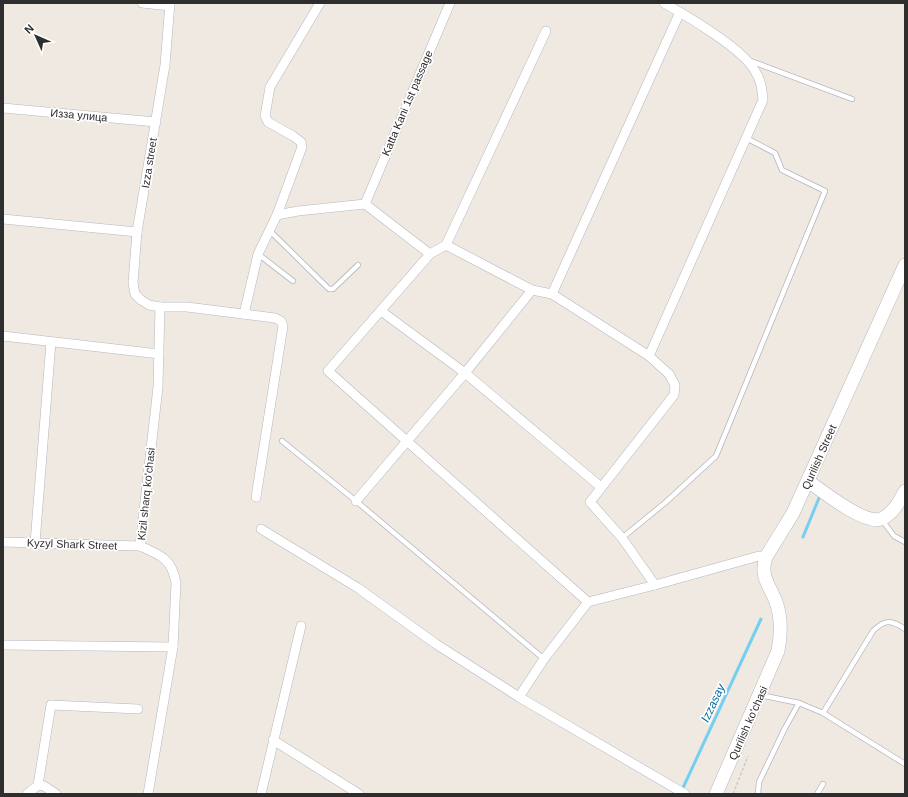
<svg xmlns="http://www.w3.org/2000/svg" width="908" height="797" font-family="Helvetica,sans-serif">
	<style>
		.lines { fill: none; stroke-linecap: round; stroke-linejoin: round }
		.stream { stroke: #75cff0; stroke-width: 3 }
		.lane-casing { stroke: #b4b7c1; stroke-width: 6 }
		.street-casing { stroke: #b4b7c1; stroke-width: 10 }
		.secondary-casing { stroke: #b4b7c1; stroke-width: 14 }
		.path { stroke: #c9c9c9; stroke-width: 1.5; stroke-dasharray: 3 2; stroke-linecap: butt }
		.lane { stroke: #fff; stroke-width: 4.5 }
		.street { stroke: #fff; stroke-width: 9 }
		.secondary { stroke: #fff; stroke-width: 13 }
		.labels { text-anchor: middle; dominant-baseline: central; stroke-width: 3.5; stroke-linejoin: round; paint-order: stroke }
		.street-label { font-size: 11px; fill: #2e2e2e; stroke: #fff }
		.water-label { font-size: 12px; font-style: italic; fill: #0d6fa3; stroke: #fff }
	</style>
	<rect width="100%" height="100%" fill="#efe9e1"/>
	<g class="lines">
		<!-- stream -->
		<g class="stream">
			<path d="M803 537 819 498"/>
			<path d="M682 790 761 619"/>
		</g>
		<defs>
			<g id="lane">
				<path d="M748 60 852 99"/>
				<path d="M270 231 329 289H333L358 265"/>
				<path d="M258 254 293 281"/>
				<path d="M282 441 356 501 544 659"/>
				<path d="M882 520 894 536 905 542"/>
				<path d="M622 538 666 502 716 456 825 191 782 170 775 153 746 138"/>
				<path d="M905 629C891 620 885 619 873 631L823 713 905 764"/>
				<path d="M760 695 799 703 823 713"/>
				<path d="M758 794 759 782 785 728 799 703"/>
				<path d="M817 794 823 784"/>
			</g>
			<g id="street">
				<path d="M142 3 170 6"/>
				<path d="M546 31 446 245 430 254 328 371 588 602 655 585 759 556 766 557"/>
				<path d="M3 108 156 122"/>
				<path d="M365 204 450 3"/>
				<path d="M365 204 430 254"/>
				<path d="M277 215 302 147 301 142 293 136 268 122 265 116 270 87 273 82 320 3"/>
				<path d="M3 219 137 232"/>
				<path d="M446 245 532 290 552 294 649 356"/>
				<path d="M552 294 680 12"/>
				<path d="M160 307 149 305 141 300 135 294 133 283 137 232 165 65 170 3"/>
				<path d="M381 311 465 373 601 487"/>
				<path d="M244 314 258 254 277 215 298 211 365 204"/>
				<path d="M3 336 159 354"/>
				<path d="M356 501 465 373 532 290"/>
				<path d="M261 529 358 588 436 644 519 697 685 794"/>
				<path d="M3 542 140 546C161 555 172 559 176 583L173 647 148 794"/>
				<path d="M35 543 51 342"/>
				<path d="M140 546 158 387 160 307H187L275 318 281 321 283 326 256 497"/>
				<path d="M655 585 622 538 590 502 674 395 675 385 669 374 649 356 763 100C762 89 761 80 755 71 743 49 687 16 664 3"/>
				<path d="M3 645 173 647"/>
				<path d="M519 697 544 659 588 602"/>
				<path d="M273 740 359 794"/>
				<path d="M38 785 51 705 138 709"/>
				<path d="M27 794 38 785 44 786 56 794"/>
				<path d="M261 794 301 626"/>
			</g>
			<g id="secondary">
				<path d="M808 481C822 491 865 525 881 519 893 514 899 502 905 491"/>
				<path d="M716 794 778 651C781 635 782 621 777 605 771 586 759 578 766 557L793 513 905 265"/>
			</g>
		</defs>
		<!-- lane casing -->
		<use href="#lane" class="lane-casing"/>
		<!-- street casing -->
		<use href="#street" class="street-casing"/>
		<!-- secondary casing -->
		<use href="#secondary" class="secondary-casing"/>
		<!-- path -->
		<path class="path" d="M733 794 748 756"/>
		<!-- lane -->
		<use href="#lane" class="lane"/>
		<!-- street -->
		<use href="#street" class="street"/>
		<!-- secondary -->
		<use href="#secondary" class="secondary"/>
	</g>
	<g class="labels">
		<!-- street labels -->
		<g class="street-label">
			<text transform="translate(407 103) rotate(-67)">Katta Kani 1st passage</text>
			<text transform="translate(79 115) rotate(5)">Изза улица</text>
			<text transform="translate(149 163) rotate(-81)">Izza street</text>
			<text transform="translate(819 457) rotate(-66)">Qurilish Street</text>
			<text transform="translate(146 494) rotate(-84)">Kizil sharq ko'chasi</text>
			<text transform="translate(72 544) rotate(2)">Kyzyl Shark Street</text>
			<text transform="translate(748 723) rotate(-66)">Qurilish ko'chasi</text>
		</g>
		<!-- water labels -->
		<g class="water-label">
			<text transform="translate(713 703) rotate(-65)">Izzasay</text>
		</g>
	</g>
	<!-- border -->
	<rect width="908" height="797" fill="none" stroke="#2e2e2e" stroke-width="8"/>
	<!-- north arrow -->
	<g transform="translate(36 36) rotate(315)" stroke="#ffffff" stroke-width="3" paint-order="stroke">
	<path d="M0-3L7 15L0 10L-7 15Z" fill="#2e2e2e"/>
	<text y="-6" font-size="11" font-weight="bold" text-anchor="middle" fill="#2e2e2e">N</text>
	</g>
</svg>
